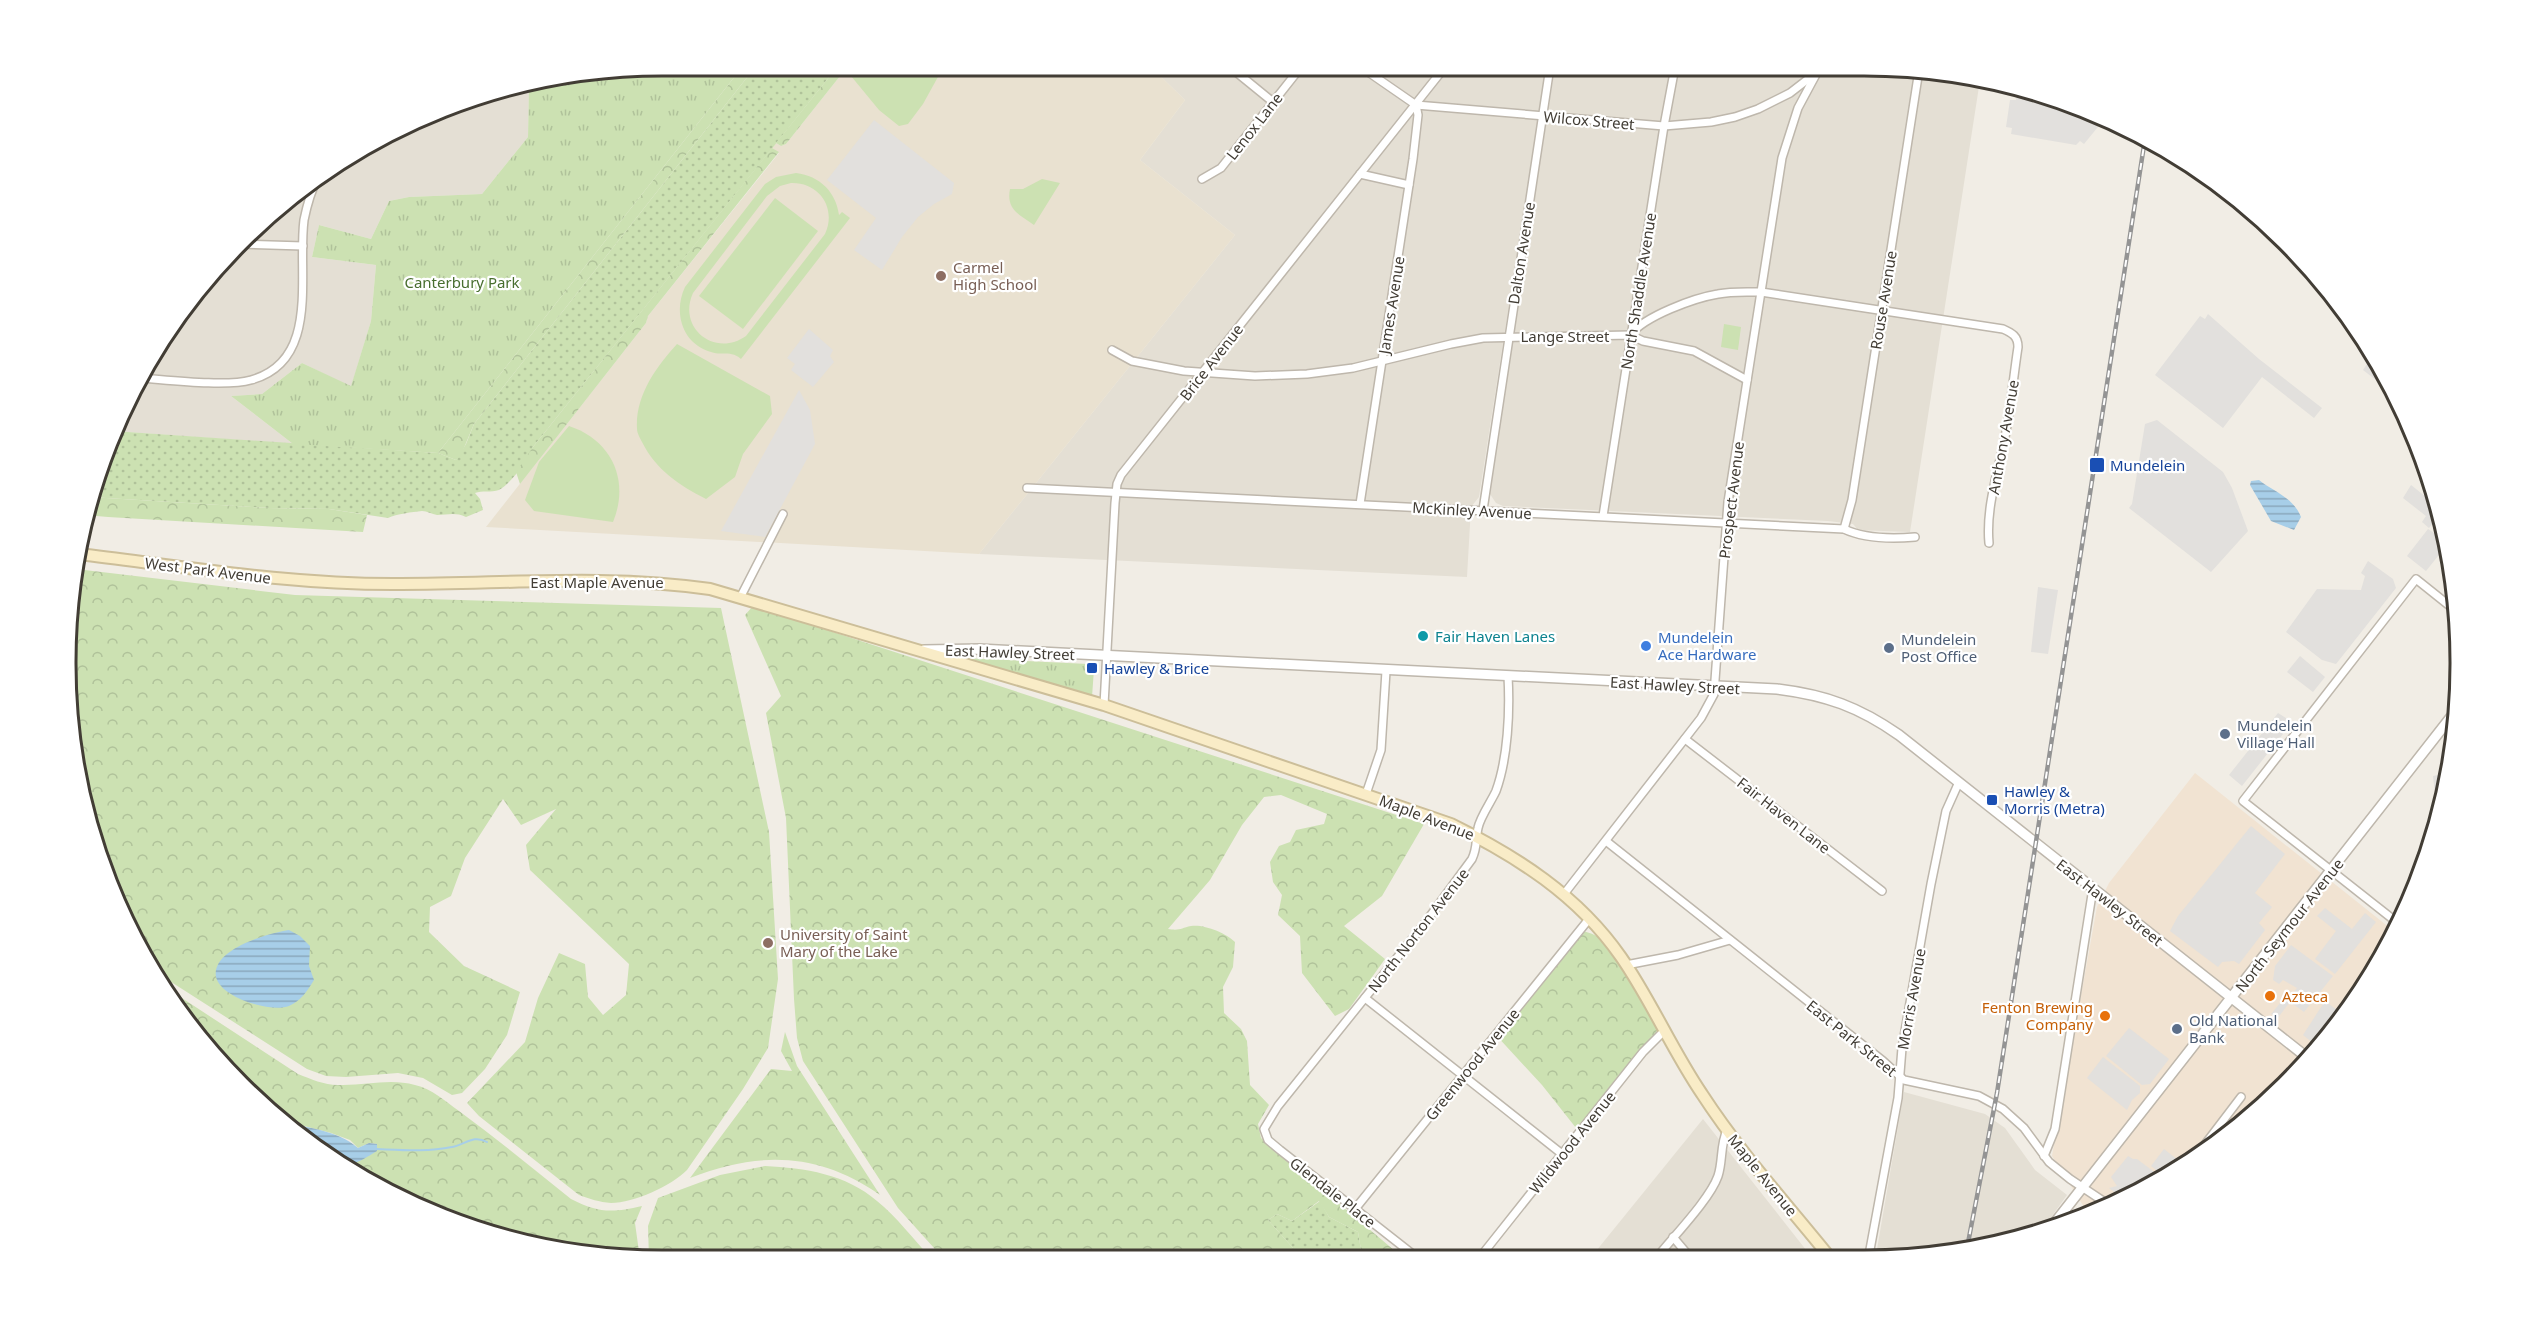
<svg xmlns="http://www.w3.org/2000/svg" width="2526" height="1326" font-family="'Noto Sans',sans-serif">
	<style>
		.residential { fill: #e4dfd4 }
		.commercial { fill: #f1e3d2 }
		.education { fill: #e9e1d0 }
		.grass { fill: url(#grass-dots) }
		.forest { fill: url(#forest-crowns) }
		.park { fill: url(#park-tufts) }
		.garden { fill: #cce1b2; fill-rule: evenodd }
		.parking { fill: #e2e0dd }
		.water { fill: url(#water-rules) }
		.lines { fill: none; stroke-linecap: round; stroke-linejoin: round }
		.stream { stroke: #a7cee8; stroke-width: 2 }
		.minor-casing { stroke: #beb7ac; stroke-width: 10 }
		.tertiary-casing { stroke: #beb7ac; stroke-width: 12 }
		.secondary-casing { stroke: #ccbe99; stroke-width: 14 }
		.minor { stroke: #fff; stroke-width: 7 }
		.tertiary { stroke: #fff; stroke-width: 9 }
		.secondary { stroke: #f9ecc7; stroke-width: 10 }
		.rail-casing { stroke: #949494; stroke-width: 4.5 }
		.rail { stroke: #fff; stroke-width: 2; stroke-dasharray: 7; stroke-linecap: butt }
		.education-dot { fill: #8d6e63; stroke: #fff; stroke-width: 2 }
		.transit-dot { fill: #1a4fb4; stroke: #fff; stroke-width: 2 }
		.culture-dot { fill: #0f9aa8; stroke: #fff; stroke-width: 2 }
		.shop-dot { fill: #3f7fe0; stroke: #fff; stroke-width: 2 }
		.service-dot { fill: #5c6f8a; stroke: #fff; stroke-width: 2 }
		.food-dot { fill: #e8710a; stroke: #fff; stroke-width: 2 }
		.labels { text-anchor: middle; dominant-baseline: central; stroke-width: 4.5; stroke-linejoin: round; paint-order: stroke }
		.street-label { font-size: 15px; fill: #423d35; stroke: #fff }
		.education-label { font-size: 15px; fill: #785e54; stroke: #fff; text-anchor: start }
		.park-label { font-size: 15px; fill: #486e2f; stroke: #fff }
		.transit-label { font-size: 15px; fill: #164399; stroke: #fff; text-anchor: start }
		.culture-label { font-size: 15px; fill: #0d838f; stroke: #fff; text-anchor: start }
		.shop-label { font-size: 15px; fill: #366cbe; stroke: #fff; text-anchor: start }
		.service-label { font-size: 15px; fill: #4e5e75; stroke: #fff; text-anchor: start }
		.food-label { font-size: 15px; fill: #c56008; stroke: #fff; text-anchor: start }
		.rim { fill: none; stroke: #423d35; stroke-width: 3 }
	</style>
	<defs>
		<pattern id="grass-dots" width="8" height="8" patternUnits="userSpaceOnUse" patternTransform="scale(1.5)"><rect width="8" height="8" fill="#cce1b2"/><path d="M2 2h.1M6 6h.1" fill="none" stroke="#b0c29a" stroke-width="1.8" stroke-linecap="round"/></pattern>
		<pattern id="forest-crowns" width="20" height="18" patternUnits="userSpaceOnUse" patternTransform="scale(1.5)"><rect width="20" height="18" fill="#cce1b2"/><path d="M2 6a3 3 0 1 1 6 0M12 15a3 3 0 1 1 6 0" fill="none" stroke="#b0c29a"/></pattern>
		<pattern id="park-tufts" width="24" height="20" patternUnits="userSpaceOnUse" patternTransform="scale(1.5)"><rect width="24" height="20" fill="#cce1b2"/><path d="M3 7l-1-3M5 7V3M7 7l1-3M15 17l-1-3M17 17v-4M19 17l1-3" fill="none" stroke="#b0c29a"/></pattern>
		<pattern id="water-rules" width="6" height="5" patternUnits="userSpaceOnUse" patternTransform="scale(1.5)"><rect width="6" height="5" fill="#a7cee8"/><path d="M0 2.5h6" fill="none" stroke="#8aa8bd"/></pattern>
	</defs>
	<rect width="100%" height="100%" fill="#f1ede5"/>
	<!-- residential -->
	<g class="residential">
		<path d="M1150 66 1546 67 1479 497 1471 507 1467 577 979 554 1235 235 1140 160 1185 100Z"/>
		<path d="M1555 67H1902L1980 80 1910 532 1858 530 1853 524 1828 521 1503 506 1496 503 1490 494 1489 490Z"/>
		<path d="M529 82 528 137 482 194 409 197 389 201 371 239 319 225 312 257 376 265 371 321 351 387 302 363 262 394 231 396 293 444 113 431 166 332 214 269 299 190 365 146 471 98Z"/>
		<path d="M1904 1092 1985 1114 2005 1128 2035 1170 2067 1195 2044 1227 1941 1255H1876Z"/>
		<path d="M1703 1119 1810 1255 1592 1256Z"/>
	</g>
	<!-- commercial -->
	<path class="commercial" d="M2195 773 2395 932 2312 1057 2195 1159 2091 1215 2074 1219 2084 1207 2052 1156 2097 907 2109 883Z"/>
	<!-- education -->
	<path class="education" d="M848 66H1150L1185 100 1140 160 1235 235 979 554 486 527 646 323 648 316 779 153 772 148 776 143 781 146 786 144Z"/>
	<!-- grass -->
	<g class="grass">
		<path d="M756 66H838L533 447C527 460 512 483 499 490 491 493 482 490 475 493L480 499 483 510 466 517C455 512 448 515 437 515 432 514 427 511 422 511 412 512 397 514 388 518L329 509 269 508 90 497 113 431 438 453 456 460 466 444 474 424Z"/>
		<path d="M1320 1201 1329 1217 1358 1232 1361 1250 1372 1257H1301L1268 1220 1277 1214 1292 1221Z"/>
	</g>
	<!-- forest -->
	<g class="forest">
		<path d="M743 66H756L474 424 461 455 456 460 438 453Z"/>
		<path d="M838 66H848L786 144 781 146 776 143Z"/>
		<path d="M772 148 779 152 648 316 646 323 520 484 516 472 533 447Z"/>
		<path d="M90 497 269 508 329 509 367 515 363 532 108 517 85 515Z"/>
		<path d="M76 569 295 595 721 608 769 832 778 979 768 1048 743 1089 687 1170C671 1186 634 1203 611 1203 599 1202 590 1199 579 1195L479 1116 467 1103 525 1042 538 998 559 953 585 964 588 997 603 1015 626 995 629 964 530 870 526 845 556 809 521 825 503 799 465 858 451 896 430 907 429 932 464 966 520 992 507 1035 485 1069 462 1093 452 1095 423 1078 398 1073 346 1077 326 1076 307 1069 154 971 112 892 86 817 67 702V624Z"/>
		<path d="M753 606 1424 824 1382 896 1344 926 1385 959 1349 1009 1335 1016 1302 973 1300 936 1278 915 1282 895 1273 882 1270 862 1279 846 1290 842 1296 830 1324 824 1327 814 1281 795 1264 797 1242 825 1210 880 1168 929C1180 931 1181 928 1191 926 1204 924 1226 933 1235 942L1233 967 1223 987 1224 1013 1241 1029 1247 1041 1250 1085 1269 1105 1258 1124 1261 1138 1401 1256 1372 1257 1361 1250 1358 1232 1329 1217 1319 1201 1292 1221 1277 1214 1268 1220 1301 1257H1218L1213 1253 1209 1257 943 1258 898 1208 803 1061 797 1038 794 999 786 818 766 713 781 696 745 615Z"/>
		<path d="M1579 931C1616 932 1643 994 1660 1022L1653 1041 1580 1133 1542 1085 1495 1034Z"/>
		<path d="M162 985 298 1074C311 1079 324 1085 338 1085 365 1086 389 1078 415 1085 432 1089 445 1101 459 1111 497 1139 534 1169 571 1199 598 1213 612 1213 642 1206L635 1223 640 1259H624L509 1240 399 1198 344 1164 353 1163 376 1151 377 1144 369 1143 358 1148 350 1140 331 1133 281 1120 241 1085 166 994Z"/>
		<path d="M785 1032 797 1066 880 1195C819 1152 758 1151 690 1178L771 1069 792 1071 781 1051Z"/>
		<path d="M765 1166C805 1168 846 1174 877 1201 897 1217 913 1239 931 1258L649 1259 648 1226 658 1198 720 1175Z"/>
	</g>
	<!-- park -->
	<g class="park">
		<path d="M663 66H743L438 453 293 444 231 396 262 394 302 363 351 386 371 321 376 265 312 257 319 225 371 239 389 201 409 197 482 194 528 137 529 82 547 77Z"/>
		<path d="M964 658 1088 664V669H1094L1092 697Z"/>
	</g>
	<!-- garden -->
	<g class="garden">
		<path d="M861 66H944L923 104 908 124 899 126 879 110 851 76Z"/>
		<path d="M796 173C820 176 836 192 839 215L842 212 850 218 741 359C730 350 723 356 711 352 682 344 673 312 685 287L765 184 776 177ZM791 183C819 182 837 208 825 234L746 336C715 358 677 328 693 293L767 196 780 186Z"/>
		<path d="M1042 179 1060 183 1034 225C1019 214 1006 210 1010 189H1023Z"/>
		<path d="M775 198 818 231 743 329 699 296Z"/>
		<path d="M1724 324 1741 327 1738 350 1721 347Z"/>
		<path d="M677 344 770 396 772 414 743 454 735 477 706 499C679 485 656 470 642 442 640 438 637 433 637 429 635 396 656 367 677 344Z"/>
		<path d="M569 426C612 440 630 481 613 522L534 511 525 500 539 462Z"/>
	</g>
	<!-- parking -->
	<g class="parking">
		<path d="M2017 94 2056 101 2092 115 2102 122 2084 144 2080 141 2076 145 2011 134 2012 128 2006 127 2010 100H2016Z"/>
		<path d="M874 120 954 183 952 194 934 204 918 217 902 237 882 270 854 250 876 218 827 180Z"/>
		<path d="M2208 314 2259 359 2322 408 2314 418 2262 377 2223 428 2155 375 2200 316 2205 319Z"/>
		<path d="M809 329 833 350 830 356 834 362 813 387 791 370 795 364 787 358Z"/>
		<path d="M2373 355 2380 365 2393 393 2363 370Z"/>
		<path d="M799 390 810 410 815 444 765 537 721 531Z"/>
		<path d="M2157 420 2223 472 2232 488 2248 531 2211 572 2129 508 2132 504 2145 424Z"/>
		<path d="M2411 485 2436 505 2446 546 2426 571 2407 556 2428 529 2434 533 2435 524 2433 523 2429 528 2422 522 2426 516 2403 498Z"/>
		<path d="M2368 561 2393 579 2396 588 2336 664 2322 660 2286 632 2317 589 2361 590 2365 576 2361 573Z"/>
		<path d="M2038 587 2058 590 2048 654 2031 652Z"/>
		<path d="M2300 656 2325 677 2313 692 2287 672Z"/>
		<path d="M2278 713 2289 720 2279 729 2283 734 2242 786 2229 775Z"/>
		<path d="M2449 760 2440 818 2438 822 2433 776 2438 775Z"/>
		<path d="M2251 826 2285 854 2255 893 2272 907 2259 923 2265 930 2239 964 2234 961 2222 962 2218 967 2170 931 2178 916Z"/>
		<path d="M2325 908 2352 929 2365 913 2376 922 2335 974 2315 959 2336 931 2317 916Z"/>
		<path d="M2291 945 2333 976 2304 1012 2290 1002 2277 1019 2271 1014 2286 996H2291L2297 988 2283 980 2279 984 2273 980 2275 966Z"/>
		<path d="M2325 1001 2341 1013 2318 1047 2303 1035Z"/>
		<path d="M2129 1028 2169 1059 2150 1084 2142 1085 2106 1056Z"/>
		<path d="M2103 1057 2140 1086V1093L2132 1100 2127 1110 2087 1078Z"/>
		<path d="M2164 1149 2184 1165 2164 1176 2151 1166Z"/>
		<path d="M2128 1156 2133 1159H2137L2161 1177 2122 1198 2109 1188 2117 1186 2111 1177Z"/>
	</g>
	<!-- water -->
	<g class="water">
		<path d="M2259 480C2274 492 2293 497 2301 517L2294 530 2271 521 2250 485 2251 481Z"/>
		<path d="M289 930 300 936 310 946 309 966 314 980C308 990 301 1001 289 1006 271 1013 221 998 216 977 211 949 269 933 289 930Z"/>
		<path d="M281 1120C306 1129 337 1129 358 1148L369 1143 377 1144V1151C368 1156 358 1164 347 1164 333 1163 292 1130 281 1120Z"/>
	</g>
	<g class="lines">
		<!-- stream -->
		<path class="stream" d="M377 1149C402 1150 427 1152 452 1147 465 1145 473 1134 487 1142"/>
		<defs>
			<g id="minor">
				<path d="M1230 67 1273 102"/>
				<path d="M1361 67 1416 105 1664 126 1711 122 1735 117 1758 109 1790 93 1812 76"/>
				<path d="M1360 174 1409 185"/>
				<path d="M1202 179 1221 168 1301 67"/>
				<path d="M241 244 303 246"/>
				<path d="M1630 335C1645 316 1694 298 1718 294 1732 291 1747 292 1761 292L2003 329C2012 333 2018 336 2018 347 2013 380 2010 415 2003 447 1996 478 1986 511 1989 543"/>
				<path d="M1112 350 1132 361 1184 371 1255 376 1307 374 1353 368 1451 344 1483 338 1630 335 1643 341 1694 351 1747 380"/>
				<path d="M141 378C169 380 226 387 251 380 321 361 297 274 304 220 307 205 311 191 318 177"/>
				<path d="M1027 488 1844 529C1865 539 1891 539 1915 537"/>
				<path d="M1360 504 1413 159 1418 115 1416 105"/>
				<path d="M1483 510 1550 67"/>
				<path d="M1603 516 1664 126 1675 67"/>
				<path d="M1844 529 1852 500 1919 70"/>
				<path d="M741 596 783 514"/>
				<path d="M1104 705 1115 503 1117 484 1121 475 1445 67"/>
				<path d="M1685 739 1882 891"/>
				<path d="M1366 794 1381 750 1386 671"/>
				<path d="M1606 841 1883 1061 1904 1080 1979 1096 2003 1109 2024 1128 2049 1162 2070 1179 2109 1205"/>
				<path d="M1564 894 1701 718 1714 694 1728 502 1782 158 1798 108 1820 67"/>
				<path d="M2399 924 2243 801 2416 579 2456 611"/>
				<path d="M1626 965 1678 955 1730 940"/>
				<path d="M1365 998 1562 1154"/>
				<path d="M2044 1156 2055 1129 2093 888"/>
				<path d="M2193 1160 2241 1097"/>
				<path d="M1355 1209 1589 919"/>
				<path d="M1673 1237 1689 1256"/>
				<path d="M1869 1255 1898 1098 1902 1048 1931 884 1946 811 1959 782"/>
				<path d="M1415 1256 1280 1150 1268 1140 1264 1129 1278 1106 1425 923 1472 859C1478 846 1475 840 1478 828 1480 817 1491 802 1496 791 1508 758 1510 711 1508 676"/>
				<path d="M1481 1256 1643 1052 1665 1030"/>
				<path d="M1658 1256C1674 1236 1710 1199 1718 1176 1723 1161 1720 1145 1727 1130"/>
			</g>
			<g id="tertiary">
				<path d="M924 650 979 649 1777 689C1826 695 1859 707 1899 735L2309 1059"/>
				<path d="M2053 1225 2458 708"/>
			</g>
			<path id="secondary" d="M79 554C186 567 293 585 401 584 504 584 607 574 710 589L1104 705 1451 824C1516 856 1578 895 1621 957 1651 1000 1672 1050 1702 1094 1739 1151 1785 1202 1828 1255"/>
		</defs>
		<!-- minor casing -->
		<use href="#minor" class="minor-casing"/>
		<!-- tertiary casing -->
		<use href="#tertiary" class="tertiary-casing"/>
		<!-- secondary casing -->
		<use href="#secondary" class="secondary-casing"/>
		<!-- minor -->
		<use href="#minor" class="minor"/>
		<!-- tertiary -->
		<use href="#tertiary" class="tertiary"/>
		<!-- secondary -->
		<use href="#secondary" class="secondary"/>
		<defs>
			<path id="rail" d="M1967 1248 1997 1093 2145 139"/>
		</defs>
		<!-- rail casing -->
		<use href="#rail" class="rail-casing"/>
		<!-- rail -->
		<use href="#rail" class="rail"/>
	</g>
	<!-- markers -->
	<g class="education-dot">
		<circle cx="941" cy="276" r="6"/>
		<circle cx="768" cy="943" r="6"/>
	</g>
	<g class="transit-dot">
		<rect x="2089" y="457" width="16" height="16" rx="3"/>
		<rect x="1086" y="662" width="12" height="12" rx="3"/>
		<rect x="1986" y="794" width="12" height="12" rx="3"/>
	</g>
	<circle class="culture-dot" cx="1423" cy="636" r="6"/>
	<circle class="shop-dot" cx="1646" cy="646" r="6"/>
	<g class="service-dot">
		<circle cx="1889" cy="648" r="6"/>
		<circle cx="2225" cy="734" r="6"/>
		<circle cx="2177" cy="1029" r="6"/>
	</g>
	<g class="food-dot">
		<circle cx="2270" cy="996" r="6"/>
		<circle cx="2105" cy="1016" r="6"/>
	</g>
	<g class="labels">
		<!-- street labels -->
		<g class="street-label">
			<text transform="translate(1589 120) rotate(5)">Wilcox Street</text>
			<text transform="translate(1254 126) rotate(-52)">Lenox Lane</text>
			<text transform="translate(1521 253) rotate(-81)">Dalton Avenue</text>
			<text transform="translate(1638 291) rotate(-81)">North Shaddle Avenue</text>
			<text transform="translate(1883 300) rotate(-81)">Rouse Avenue</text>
			<text transform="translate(1391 305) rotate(-81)">James Avenue</text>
			<text x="1565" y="336">Lange Street</text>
			<text transform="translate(1211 362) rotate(-52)">Brice Avenue</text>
			<text transform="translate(2003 437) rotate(-80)">Anthony Avenue</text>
			<text transform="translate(1731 500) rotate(-83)">Prospect Avenue</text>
			<text transform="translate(1472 510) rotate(3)">McKinley Avenue</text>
			<text transform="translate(208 570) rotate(7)">West Park Avenue</text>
			<text x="597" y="582">East Maple Avenue</text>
			<text transform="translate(1010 652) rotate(2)">East Hawley Street</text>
			<text transform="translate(1675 685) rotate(3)">East Hawley Street</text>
			<text transform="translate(1784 815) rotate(38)">Fair Haven Lane</text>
			<text transform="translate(1427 817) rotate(21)">Maple Avenue</text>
			<text transform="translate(2110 902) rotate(38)">East Hawley Street</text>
			<text transform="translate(2289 925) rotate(-52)">North Seymour Avenue</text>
			<text transform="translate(1418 930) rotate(-52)">North Norton Avenue</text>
			<text transform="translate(1911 999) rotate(-80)">Morris Avenue</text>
			<text transform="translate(1852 1038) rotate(39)">East Park Street</text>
			<text transform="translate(1472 1064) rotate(-51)">Greenwood Avenue</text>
			<text transform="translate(1572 1142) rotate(-51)">Wildwood Avenue</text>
			<text transform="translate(1763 1175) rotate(51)">Maple Avenue</text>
			<text transform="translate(1333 1192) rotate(38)">Glendale Place</text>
		</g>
		<!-- education labels -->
		<g class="education-label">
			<text x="953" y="267">Carmel<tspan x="953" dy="17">High School</tspan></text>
			<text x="780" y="934">University of Saint<tspan x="780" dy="17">Mary of the Lake</tspan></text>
		</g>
		<!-- park labels -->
		<g class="park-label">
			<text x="462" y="282">Canterbury Park</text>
		</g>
		<!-- transit labels -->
		<g class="transit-label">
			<text x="2110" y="465">Mundelein</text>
			<text x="1104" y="668">Hawley &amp; Brice</text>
			<text x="2004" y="791">Hawley &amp;<tspan x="2004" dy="17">Morris (Metra)</tspan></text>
		</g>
		<!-- culture labels -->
		<g class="culture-label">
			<text x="1435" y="636">Fair Haven Lanes</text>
		</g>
		<!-- shop labels -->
		<g class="shop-label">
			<text x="1658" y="637">Mundelein<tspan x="1658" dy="17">Ace Hardware</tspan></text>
		</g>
		<!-- service labels -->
		<g class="service-label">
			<text x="1901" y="639">Mundelein<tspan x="1901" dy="17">Post Office</tspan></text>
			<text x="2237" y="725">Mundelein<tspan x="2237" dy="17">Village Hall</tspan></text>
			<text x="2189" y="1020">Old National<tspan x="2189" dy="17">Bank</tspan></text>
		</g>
		<!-- food labels -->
		<g class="food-label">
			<text x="2282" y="996">Azteca</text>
			<text x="2093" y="1007" text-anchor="end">Fenton Brewing<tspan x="2093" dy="17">Company</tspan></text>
		</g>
	</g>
	<!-- crop -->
	<path d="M0 0H2526V1326H0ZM662 76H1864A586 586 0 0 1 2450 662V664A586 586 0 0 1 1864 1250H662A586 586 0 0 1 76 664V662A586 586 0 0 1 662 76Z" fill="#fff" fill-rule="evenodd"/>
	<path class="rim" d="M662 76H1864A586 586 0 0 1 2450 662V664A586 586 0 0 1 1864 1250H662A586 586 0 0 1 76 664V662A586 586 0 0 1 662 76Z"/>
</svg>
